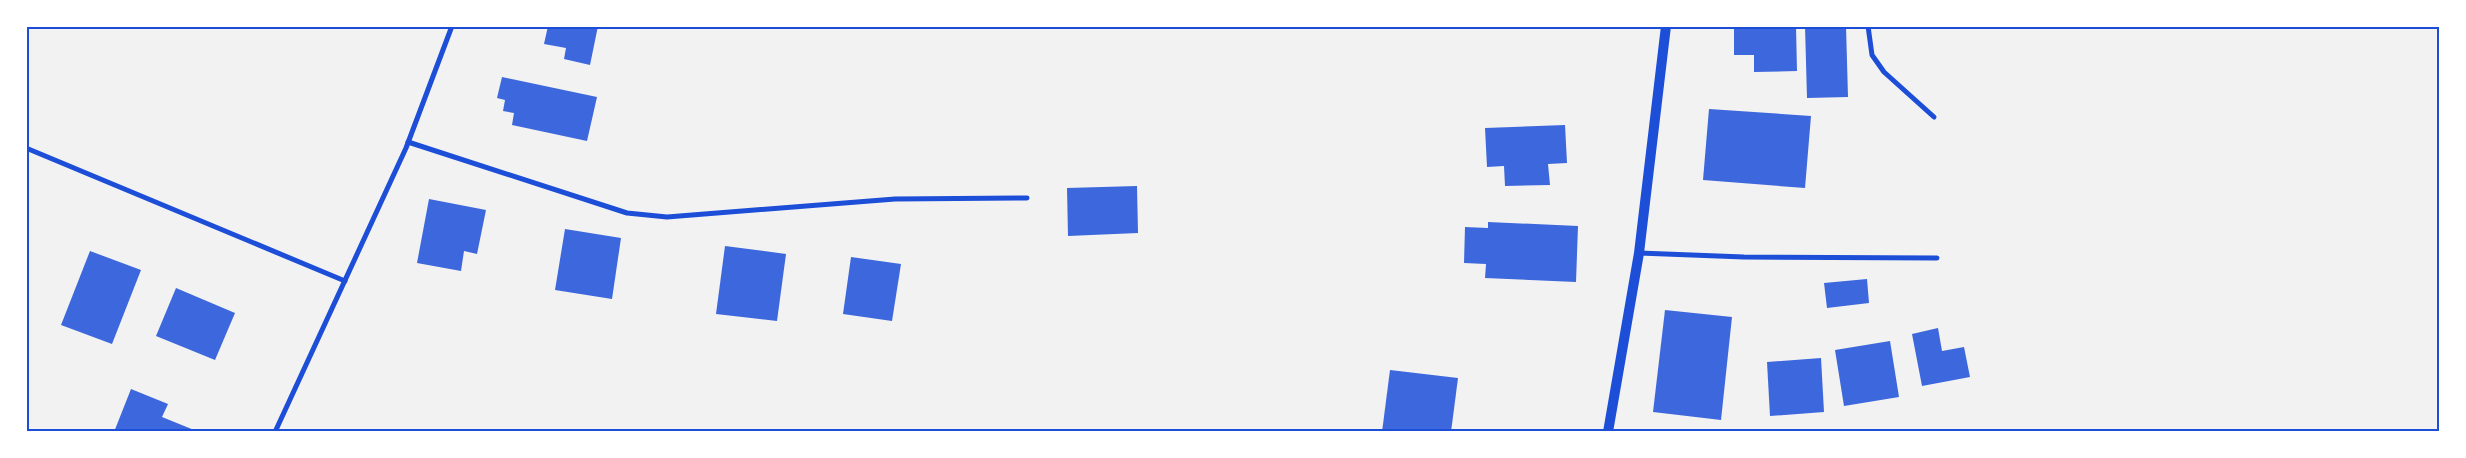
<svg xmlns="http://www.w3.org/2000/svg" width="2466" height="458" font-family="'DejaVu Sans',sans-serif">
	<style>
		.building { fill: #3d67dc }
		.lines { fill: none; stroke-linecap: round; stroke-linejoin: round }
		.minor { stroke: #1d4ed8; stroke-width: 5 }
		.secondary { stroke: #1d4ed8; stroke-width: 10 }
		.neatline { fill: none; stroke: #1d4ed8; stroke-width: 2 }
	</style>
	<rect width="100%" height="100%" fill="#f2f2f2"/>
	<!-- building -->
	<g class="building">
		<path d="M548 26H598L590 65 564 59 566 48 544 44Z"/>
		<path d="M1734 26H1796L1797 71 1754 72V55H1734Z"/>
		<path d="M1805 26H1846L1848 97 1807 98Z"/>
		<path d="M502 77 597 97 587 141 512 125 514 113 503 111 505 100 497 98Z"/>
		<path d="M1709 109 1811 116 1805 188 1703 180Z"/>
		<path d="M1565 125 1567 163 1548 164 1550 185 1505 186 1504 166 1487 167 1485 128Z"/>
		<path d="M1137 186 1138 233 1068 236 1067 188Z"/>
		<path d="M429 199 486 210 477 254 464 251 461 271 417 263Z"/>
		<path d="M1488 222 1578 226 1576 282 1485 278 1486 264 1464 263 1465 227 1488 228Z"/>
		<path d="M565 229 621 238 612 299 555 290Z"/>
		<path d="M725 246 786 254 777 321 716 314Z"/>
		<path d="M90 251 141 270 112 344 61 325Z"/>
		<path d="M851 257 901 264 892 321 843 314Z"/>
		<path d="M1867 279 1869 303 1827 308 1824 283Z"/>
		<path d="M176 288 235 313 215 360 156 336Z"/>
		<path d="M1665 310 1732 317 1721 420 1653 412Z"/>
		<path d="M1938 328 1942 351 1964 347 1970 377 1922 386 1912 334Z"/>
		<path d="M1890 341 1899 397 1844 406 1835 350Z"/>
		<path d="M1821 358 1824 412 1770 416 1767 362Z"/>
		<path d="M1390 370 1458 378 1451 432H1382Z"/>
		<path d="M131 389 168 404 162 417 199 432H114Z"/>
	</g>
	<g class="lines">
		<!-- minor -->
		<g class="minor">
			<path d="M1868 26 1872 55 1884 72 1934 117"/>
			<path d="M408 142 627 213 667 217 895 199 1027 198"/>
			<path d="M26 148 345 281"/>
			<path d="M1639 253 1744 257 1937 258"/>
			<path d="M275 432 406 148 452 26"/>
		</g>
		<!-- secondary -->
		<path class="secondary" d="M1608 432 1639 253 1666 26"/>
	</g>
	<!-- border -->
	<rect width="2466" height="458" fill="none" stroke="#ffffff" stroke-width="55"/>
	<rect x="28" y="28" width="2410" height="402" class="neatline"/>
</svg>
